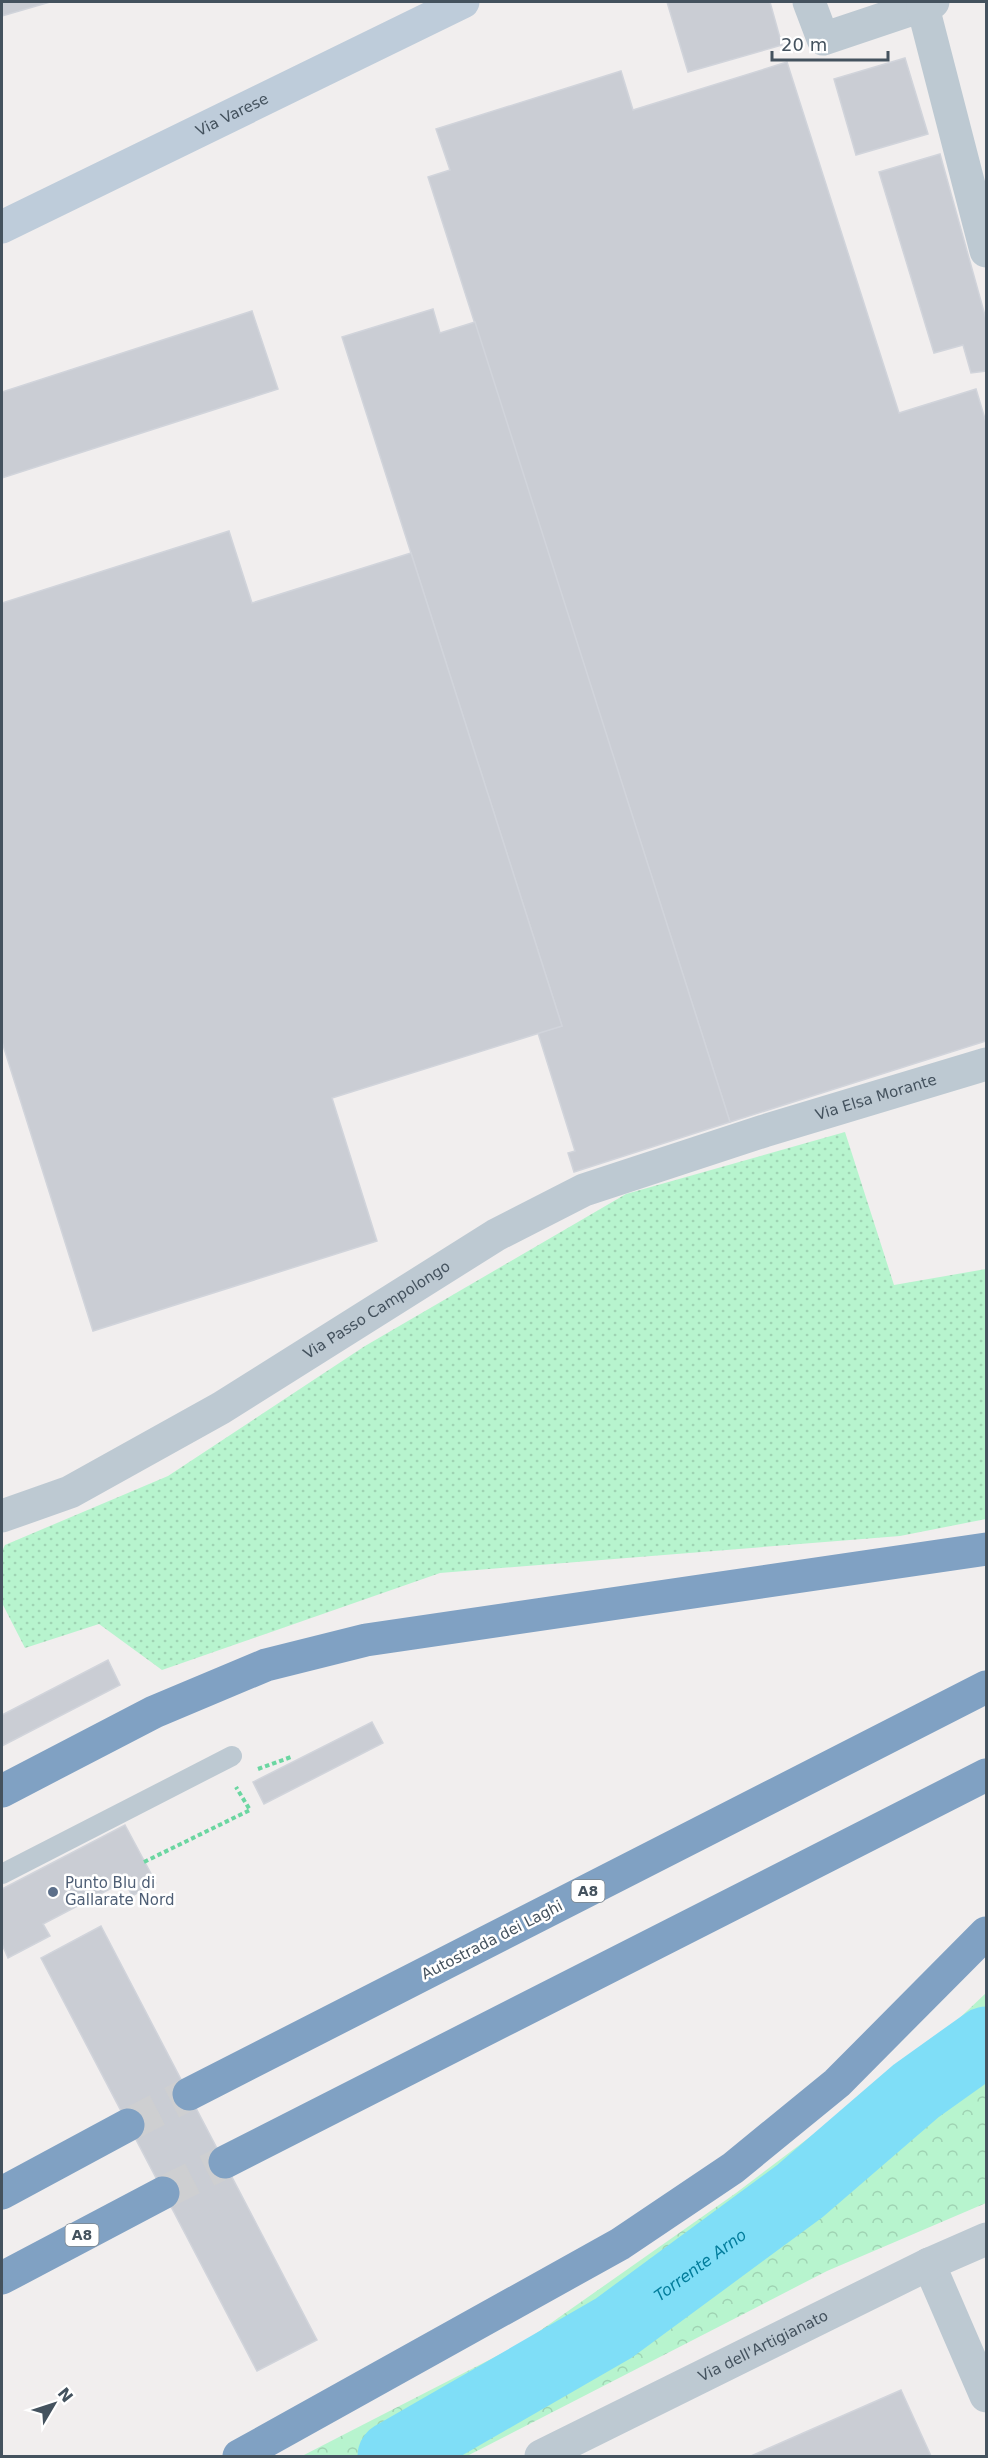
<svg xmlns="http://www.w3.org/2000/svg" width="988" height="2458" font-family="'DejaVu Sans',sans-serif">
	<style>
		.grass { fill: url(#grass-dots) }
		.forest { fill: url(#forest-crowns) }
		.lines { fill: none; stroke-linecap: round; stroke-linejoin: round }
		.river { stroke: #7fdef7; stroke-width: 69 }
		.building { fill: #cacdd4; stroke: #d1d4db; stroke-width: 1.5 }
		.motorway-tunnel { stroke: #cecfd1; stroke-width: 33; stroke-dasharray: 33 16; stroke-linecap: butt }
		.path { stroke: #6bd6a1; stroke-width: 4; stroke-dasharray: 4.5 3; stroke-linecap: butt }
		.service { stroke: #bdc9d2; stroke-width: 20 }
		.minor { stroke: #bdc9d2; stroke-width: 33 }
		.secondary { stroke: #beccda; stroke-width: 33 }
		.motorway { stroke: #80a1c3; stroke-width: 33 }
		.service-dot { fill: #5c6f8a; stroke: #fff; stroke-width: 2 }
		.labels { text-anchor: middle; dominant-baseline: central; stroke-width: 5; stroke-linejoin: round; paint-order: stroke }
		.shield { fill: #fff; stroke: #7c868e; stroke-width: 1.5 }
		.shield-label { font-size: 14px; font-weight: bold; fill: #44525e }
		.street-label { font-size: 15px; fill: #44525e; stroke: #fff }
		.service-label { font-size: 15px; fill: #4e5e75; stroke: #fff; text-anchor: start }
		.water-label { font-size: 16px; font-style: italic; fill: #037d9c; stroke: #fff }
	</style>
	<defs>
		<pattern id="grass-dots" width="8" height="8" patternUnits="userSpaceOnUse" patternTransform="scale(1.5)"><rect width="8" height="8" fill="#b7f4ce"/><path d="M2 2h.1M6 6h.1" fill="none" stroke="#9fd3b3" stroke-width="1.8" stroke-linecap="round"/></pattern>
		<pattern id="forest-crowns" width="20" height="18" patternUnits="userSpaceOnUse" patternTransform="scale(1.5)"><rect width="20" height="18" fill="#b7f4ce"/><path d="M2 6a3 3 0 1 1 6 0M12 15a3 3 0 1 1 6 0" fill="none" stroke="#9fd3b3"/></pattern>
	</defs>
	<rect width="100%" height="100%" fill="#f1eeee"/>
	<!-- grass -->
	<path class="grass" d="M845 1132 894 1285 986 1269V1519L900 1536 440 1573 162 1670 99 1624 25 1648 2 1603V1551L5 1545 168 1476 365 1346 626 1194Z"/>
	<!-- forest -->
	<path class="forest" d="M986 1993V2203L827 2271 467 2456H302L524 2342 736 2193 929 2047Z"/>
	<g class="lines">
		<!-- river -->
		<path class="river" id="s1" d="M392 2456 614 2328 800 2191 916 2091 986 2041"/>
	</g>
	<!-- building -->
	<g class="building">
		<path d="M2 2H50L2 16Z"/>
		<path d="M667 2H770L782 45 688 72Z"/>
		<path d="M905 58 928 134 856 155 834 79Z"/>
		<path d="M787 62 899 413 976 389 986 422V1041L730 1122 428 177 450 170 436 129 621 71 633 110Z"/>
		<path d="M940 154 986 319V371L971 373 963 345 934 353 879 172Z"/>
		<path d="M433 309 440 333 475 322 730 1122 574 1172 568 1153 575 1151 538 1033 562 1026 342 337Z"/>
		<path d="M252 311 278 389 2 478V392Z"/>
		<path d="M229 531 252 603 411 553 562 1026 332 1098 377 1241 93 1331 2 1042V603Z"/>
		<path d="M108 1660 120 1685 2 1746V1715Z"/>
		<path d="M372 1722 383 1743 264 1804 253 1782Z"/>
		<path d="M125 1825 156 1883 132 1896 125 1881 43 1924 50 1936 8 1958 2 1944V1889Z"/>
		<path d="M101 1926 317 2340 257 2371 41 1958Z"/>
		<path d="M901 2390 931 2456H751Z"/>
	</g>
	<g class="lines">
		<!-- motorway-tunnel -->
		<g class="motorway-tunnel">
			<path d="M128 2125 189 2094"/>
			<path d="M163 2193 225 2162"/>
		</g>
		<!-- path -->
		<g class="path">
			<path d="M258 1769 291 1757"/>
			<path d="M144 1862 250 1810 236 1787"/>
		</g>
		<!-- service -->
		<path class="service" d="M2 1874 232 1756"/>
		<!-- minor -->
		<g class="minor">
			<path d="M809 2 823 39 933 2"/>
			<path d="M923 7 986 251"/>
			<path id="s2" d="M2 1516 70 1492 221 1408 496 1235 584 1190 764 1131 986 1064"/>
			<path d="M929 2264 986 2396"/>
			<path id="s3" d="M541 2456 929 2264 986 2239"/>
		</g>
		<!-- secondary -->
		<path class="secondary" id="s4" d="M2 227 463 2"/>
		<!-- motorway -->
		<g class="motorway">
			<path d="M2 1791 154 1712 266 1665 366 1640 986 1549"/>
			<path d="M189 2094 986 1687"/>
			<path d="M225 2162 986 1775"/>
			<path d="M2 2193 128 2125"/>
			<path d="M2 2278 163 2193"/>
			<path d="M239 2456 620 2244 733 2168 837 2083 986 1933"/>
		</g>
	</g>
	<!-- markers -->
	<circle class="service-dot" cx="53" cy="1892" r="6"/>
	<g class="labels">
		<!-- shield labels -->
		<g class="shield">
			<rect x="571.5" y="1880" width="33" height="22" rx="4.5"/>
			<rect x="65.5" y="2224" width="33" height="22" rx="4.5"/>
		</g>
		<g class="shield-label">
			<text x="588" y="1891">A8</text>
			<text x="82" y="2235">A8</text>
		</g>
		<!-- street labels -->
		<g class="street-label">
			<text stroke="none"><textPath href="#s4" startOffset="256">Via Varese</textPath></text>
			<text stroke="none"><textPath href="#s2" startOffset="975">Via Elsa Morante</textPath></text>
			<text stroke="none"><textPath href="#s2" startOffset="429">Via Passo Campolongo</textPath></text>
			<text transform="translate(492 1940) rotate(-27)">Autostrada dei Laghi</text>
			<text stroke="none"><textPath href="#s3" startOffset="248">Via dell'Artigianato</textPath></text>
		</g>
		<!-- service labels -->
		<g class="service-label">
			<text x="65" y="1883">Punto Blu di<tspan x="65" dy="17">Gallarate Nord</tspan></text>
		</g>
		<!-- water labels -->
		<g class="water-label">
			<text stroke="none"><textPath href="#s1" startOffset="363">Torrente Arno</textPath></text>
		</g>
	</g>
	<!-- border -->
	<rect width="988" height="2458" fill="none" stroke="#44525e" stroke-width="6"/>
	<!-- north arrow -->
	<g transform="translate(54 2404) rotate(51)" stroke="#ffffff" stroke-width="4.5" paint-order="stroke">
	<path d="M0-4.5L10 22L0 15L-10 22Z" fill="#44525e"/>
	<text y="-9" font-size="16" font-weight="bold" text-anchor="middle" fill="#44525e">N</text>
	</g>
	<!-- scale -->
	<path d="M772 51v9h116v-9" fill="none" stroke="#44525e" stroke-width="3"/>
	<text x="781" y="51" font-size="18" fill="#44525e" stroke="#ffffff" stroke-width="4.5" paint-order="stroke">20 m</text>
</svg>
